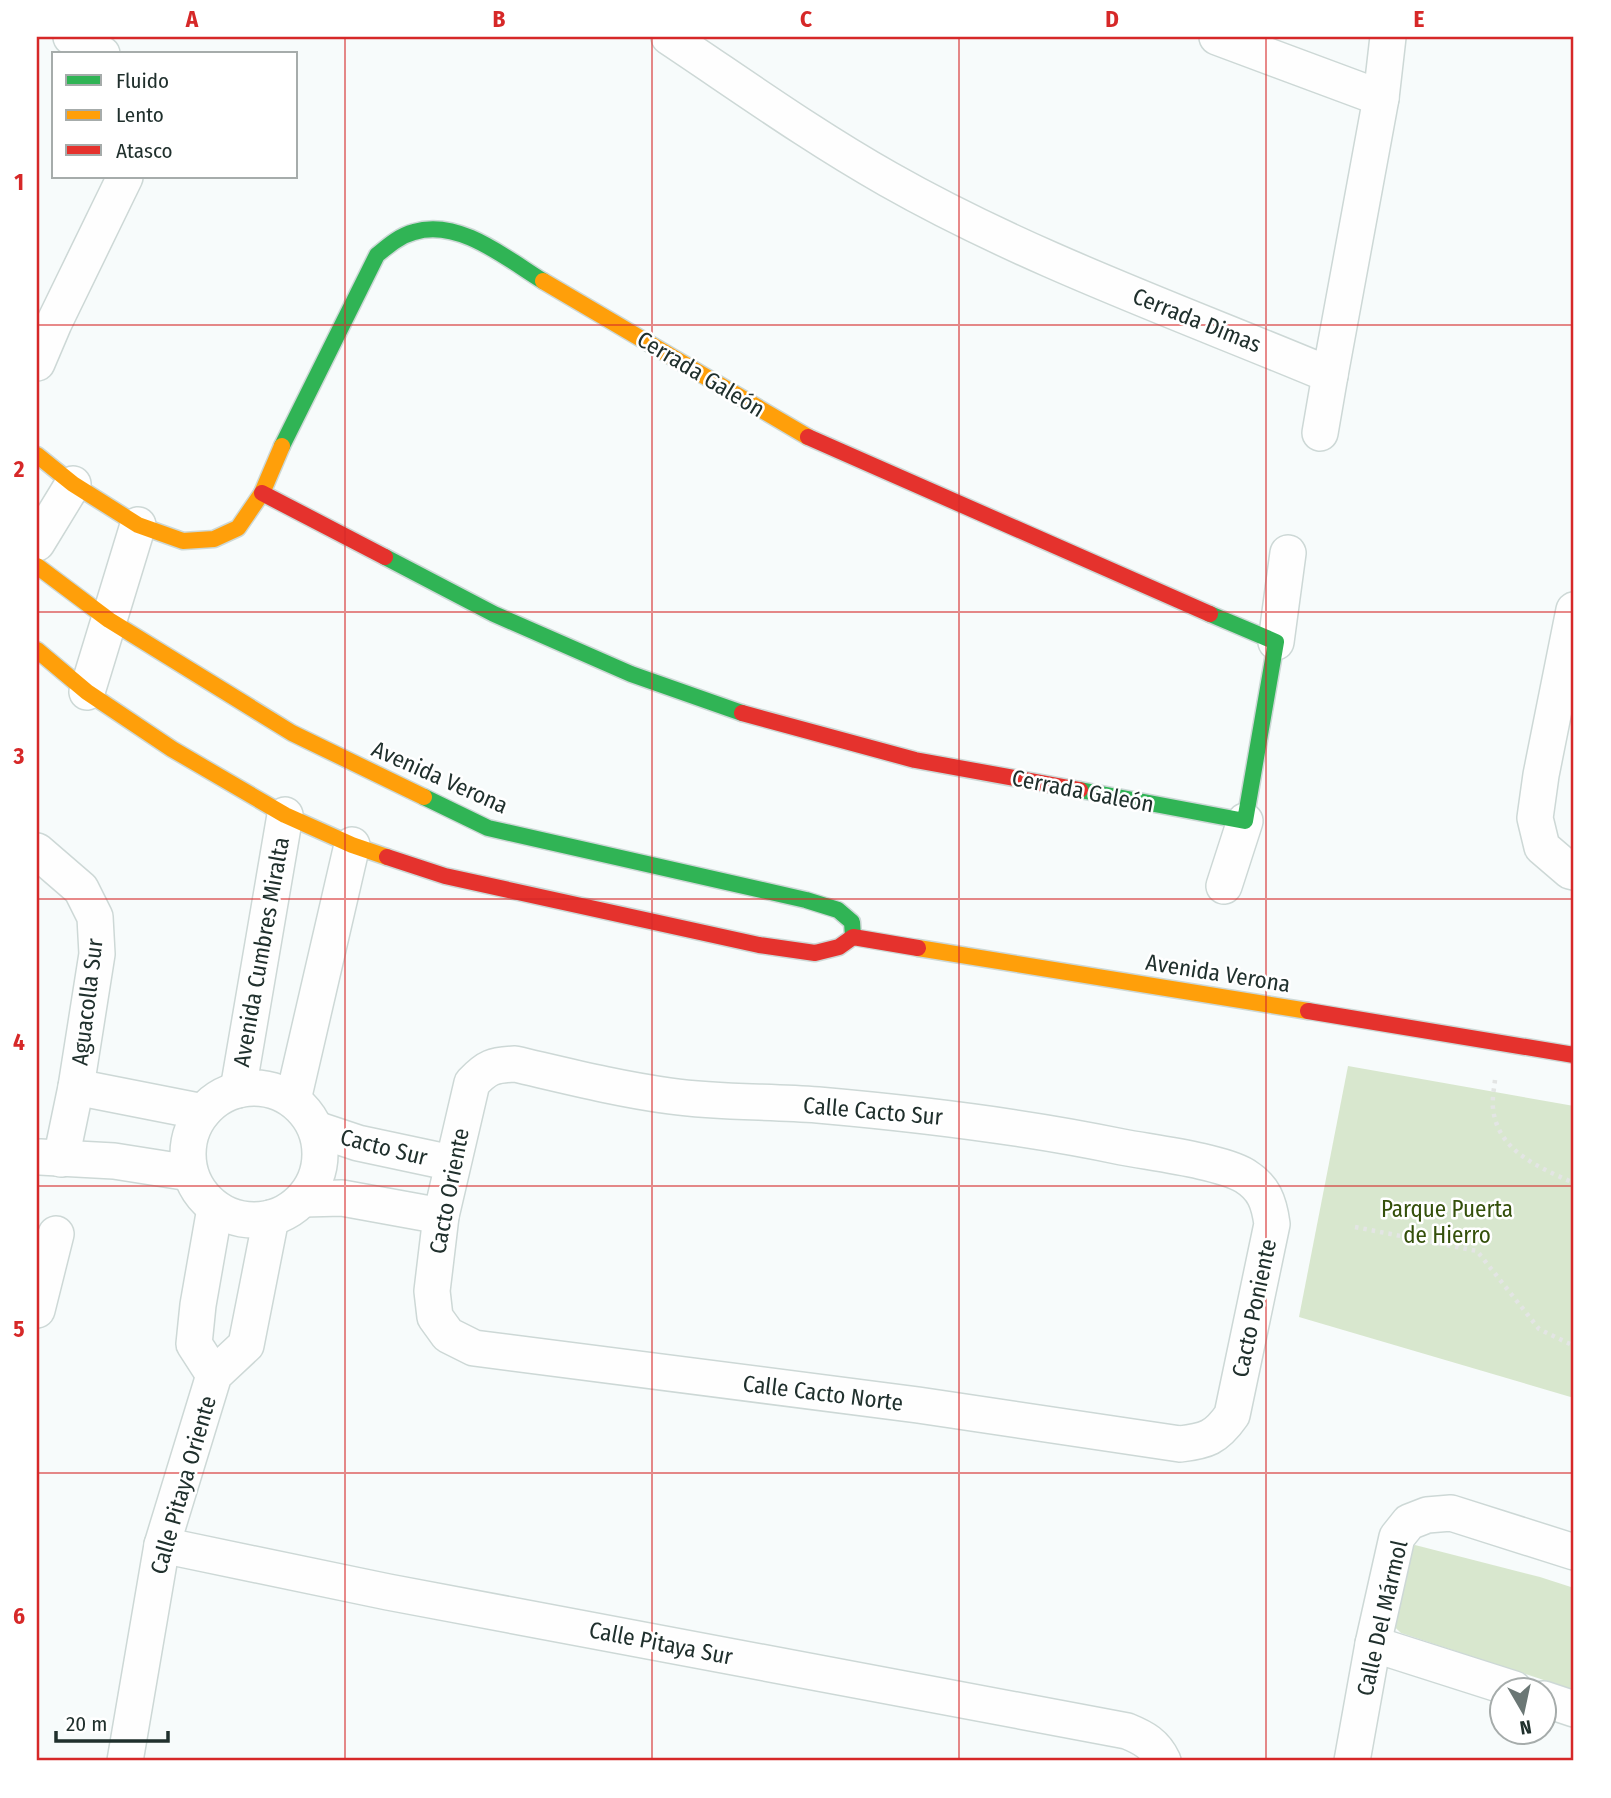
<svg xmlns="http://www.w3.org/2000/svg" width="1611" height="1798" font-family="'Fira Sans Condensed',sans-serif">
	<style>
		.green { fill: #d8e7ce }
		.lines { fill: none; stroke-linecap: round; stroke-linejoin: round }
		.street-casing { stroke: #cdd8d6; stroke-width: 38 }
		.fast-casing { stroke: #cdd8d6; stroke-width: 19 }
		.slow-casing { stroke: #cdd8d6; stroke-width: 19 }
		.jam-casing { stroke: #cdd8d6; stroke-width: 19 }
		.path { stroke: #e3e5e4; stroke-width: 4.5; stroke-dasharray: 3.5 5; stroke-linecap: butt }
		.street { stroke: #fefefe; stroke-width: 35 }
		.fast { stroke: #30b455; stroke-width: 16 }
		.slow { stroke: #ff9f0a; stroke-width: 16 }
		.jam { stroke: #e5322d; stroke-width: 16 }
		.grid { fill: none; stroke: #d62828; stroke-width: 2; stroke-opacity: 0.55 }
		.labels { text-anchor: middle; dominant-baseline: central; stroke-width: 5; stroke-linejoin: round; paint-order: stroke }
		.street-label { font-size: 23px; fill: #20302d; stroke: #fff }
		.park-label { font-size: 23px; fill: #34500b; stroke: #fff }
		.neatline { fill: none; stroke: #d62828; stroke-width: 2.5 }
		.grid-label { font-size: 23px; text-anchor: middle; font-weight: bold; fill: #d62828 }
	</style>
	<rect width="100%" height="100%" fill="#f7fbfb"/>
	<!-- green -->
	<g class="green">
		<path d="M1348 1066 1574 1106V1398L1299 1317Z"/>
		<path d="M1415 1545 1540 1577 1574 1588V1690L1401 1633 1382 1615 1391 1561Z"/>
	</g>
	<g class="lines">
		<defs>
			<g id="street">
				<path d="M71 37 102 54"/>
				<path d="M669 37C741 85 812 136 888 179 1027 258 1182 313 1330 375L1381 98 1217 37"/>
				<path d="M1381 98 1388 37"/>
				<path d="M37 363 54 323 125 177"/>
				<path d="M1320 433 1330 375"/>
				<path d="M37 543 73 484"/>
				<path d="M1574 610 1541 775 1535 818 1542 847 1570 871 1574 872"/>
				<path d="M1276 642 1288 553"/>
				<path d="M87 692 138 525"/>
				<path d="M37 851 81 889 95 917 97 954 76 1087 61 1159"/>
				<path d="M1224 886 1245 821"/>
				<path d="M515 1064C567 1076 618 1089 670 1096 720 1103 769 1101 818 1105 920 1114 1022 1126 1122 1147 1153 1153 1220 1161 1245 1176 1264 1188 1269 1202 1272 1224L1232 1415C1216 1438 1206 1441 1180 1444L918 1405 474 1348 448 1335 435 1317 432 1291 441 1216 472 1083C487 1067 493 1065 515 1064Z"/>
				<path d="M76 1087 203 1112"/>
				<circle cx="254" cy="1154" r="66"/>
				<path d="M238 1090 285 815"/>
				<path d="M293 1100 352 845"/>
				<path d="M316 1129 358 1143 452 1163"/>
				<path d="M40 1157 114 1161 190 1173"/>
				<path d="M304 1199 342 1198 441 1216"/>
				<path d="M37 1310 56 1234"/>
				<path d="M214 1375 194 1344 198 1305 215 1208"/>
				<path d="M162 1545 388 1592 1127 1731C1144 1738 1155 1744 1163 1761"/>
				<path d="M1373 1644 1514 1689"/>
				<path d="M1544 1699 1574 1709"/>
				<path d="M125 1761 162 1545 214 1375 246 1345 271 1218"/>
				<path d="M1352 1761 1373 1644 1397 1537 1409 1522 1427 1515 1451 1513 1574 1552"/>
			</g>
			<g id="fast">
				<path d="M282 446 377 255C388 246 399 236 414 232 459 218 507 259 543 281"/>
				<path d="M385 557 494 614 631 674 742 713"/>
				<path d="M1080 790 1245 821 1276 642 1210 614"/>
				<path d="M424 797 488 828 806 900 838 910 852 922 853 937"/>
			</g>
			<g id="slow">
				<path d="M543 281 808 437"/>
				<path d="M37 455 73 484 138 525 183 541 214 539 238 528 262 493 282 446"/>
				<path d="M37 566 109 620 292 733 424 797"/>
				<path d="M37 650 87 692 172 749 285 815 352 845 387 857"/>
				<path d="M918 948 1308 1011"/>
			</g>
			<g id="jam">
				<path d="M808 437 1210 614"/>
				<path d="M262 493 385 557"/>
				<path d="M742 713 915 760 1080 790"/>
				<path d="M387 857 445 876 759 945 815 953 839 947 853 937 918 948"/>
				<path d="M1308 1011 1574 1055"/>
			</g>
		</defs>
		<!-- street casing -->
		<use href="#street" class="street-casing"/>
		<!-- fast casing -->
		<use href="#fast" class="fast-casing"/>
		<!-- slow casing -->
		<use href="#slow" class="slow-casing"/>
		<!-- jam casing -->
		<use href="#jam" class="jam-casing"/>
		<!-- path -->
		<g class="path">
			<path d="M1495 1080C1494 1089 1492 1099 1493 1108 1497 1151 1540 1168 1574 1183"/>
			<path d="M1355 1227 1477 1251 1539 1329 1574 1346"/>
		</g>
		<!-- street -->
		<use href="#street" class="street"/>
		<!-- fast -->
		<use href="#fast" class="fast"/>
		<!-- slow -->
		<use href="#slow" class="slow"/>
		<!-- jam -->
		<use href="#jam" class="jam"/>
	</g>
	<!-- grid -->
	<path class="grid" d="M345 37V1761M652 37V1761M959 37V1761M1266 37V1761M37 325H1574M37 612H1574M37 899H1574M37 1186H1574M37 1473H1574"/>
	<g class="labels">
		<!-- street labels -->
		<g class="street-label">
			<text transform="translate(1197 320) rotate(22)">Cerrada Dimas</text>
			<text transform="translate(701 374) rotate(31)">Cerrada Galeón</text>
			<text transform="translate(440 777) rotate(24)">Avenida Verona</text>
			<text transform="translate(1083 791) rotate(11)">Cerrada Galeón</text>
			<text transform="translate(261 952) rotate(-80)">Avenida Cumbres Miralta</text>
			<text transform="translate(1218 973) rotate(9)">Avenida Verona</text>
			<text transform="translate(87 1002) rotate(-83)">Aguacolla Sur</text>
			<text transform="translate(873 1111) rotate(5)">Calle Cacto Sur</text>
			<text transform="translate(384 1147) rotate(14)">Cacto Sur</text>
			<text transform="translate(449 1191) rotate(-79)">Cacto Oriente</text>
			<text transform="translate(1254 1308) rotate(-78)">Cacto Poniente</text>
			<text transform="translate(823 1393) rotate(7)">Calle Cacto Norte</text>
			<text transform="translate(183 1485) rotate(-74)">Calle Pitaya Oriente</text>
			<text transform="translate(1382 1618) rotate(-77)">Calle Del Mármol</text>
			<text transform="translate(661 1643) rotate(11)">Calle Pitaya Sur</text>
		</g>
		<!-- park labels -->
		<g class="park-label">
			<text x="1447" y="1209">Parque Puerta<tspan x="1447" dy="26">de Hierro</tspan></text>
		</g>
	</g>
	<!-- border -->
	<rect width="1611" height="1798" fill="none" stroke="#ffffff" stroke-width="77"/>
	<!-- legend -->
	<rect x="52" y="52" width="245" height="126" fill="#ffffff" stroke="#a6acab" stroke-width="2"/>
	<rect x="66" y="75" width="35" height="10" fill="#30b455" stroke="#a6acab" stroke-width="2"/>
	<text x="116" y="88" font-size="21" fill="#20302d">Fluido</text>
	<rect x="66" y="110" width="35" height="10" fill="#ff9f0a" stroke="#a6acab" stroke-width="2"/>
	<text x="116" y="122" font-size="21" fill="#20302d">Lento</text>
	<rect x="66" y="145" width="35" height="10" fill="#e5322d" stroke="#a6acab" stroke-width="2"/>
	<text x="116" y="158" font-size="21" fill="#20302d">Atasco</text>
	<!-- north arrow -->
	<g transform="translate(1523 1711) rotate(171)"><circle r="33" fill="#ffffff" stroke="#a6acab" stroke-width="2"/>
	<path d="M0-5L12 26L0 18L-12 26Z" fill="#6b7775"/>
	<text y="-10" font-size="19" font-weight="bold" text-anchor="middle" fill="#20302d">N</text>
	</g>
	<!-- scale -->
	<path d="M56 1731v10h112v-10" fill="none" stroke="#20302d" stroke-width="3.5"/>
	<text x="66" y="1731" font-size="21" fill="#20302d" stroke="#ffffff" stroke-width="5" paint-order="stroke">20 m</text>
	<rect x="38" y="38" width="1534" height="1721" class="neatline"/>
	<g class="grid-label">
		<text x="192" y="27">A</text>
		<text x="499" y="27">B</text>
		<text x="806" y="27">C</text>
		<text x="1112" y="27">D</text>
		<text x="1419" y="27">E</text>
		<text x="19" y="190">1</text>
		<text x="19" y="477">2</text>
		<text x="19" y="764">3</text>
		<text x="19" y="1050">4</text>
		<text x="19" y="1337">5</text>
		<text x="19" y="1624">6</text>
	</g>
</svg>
